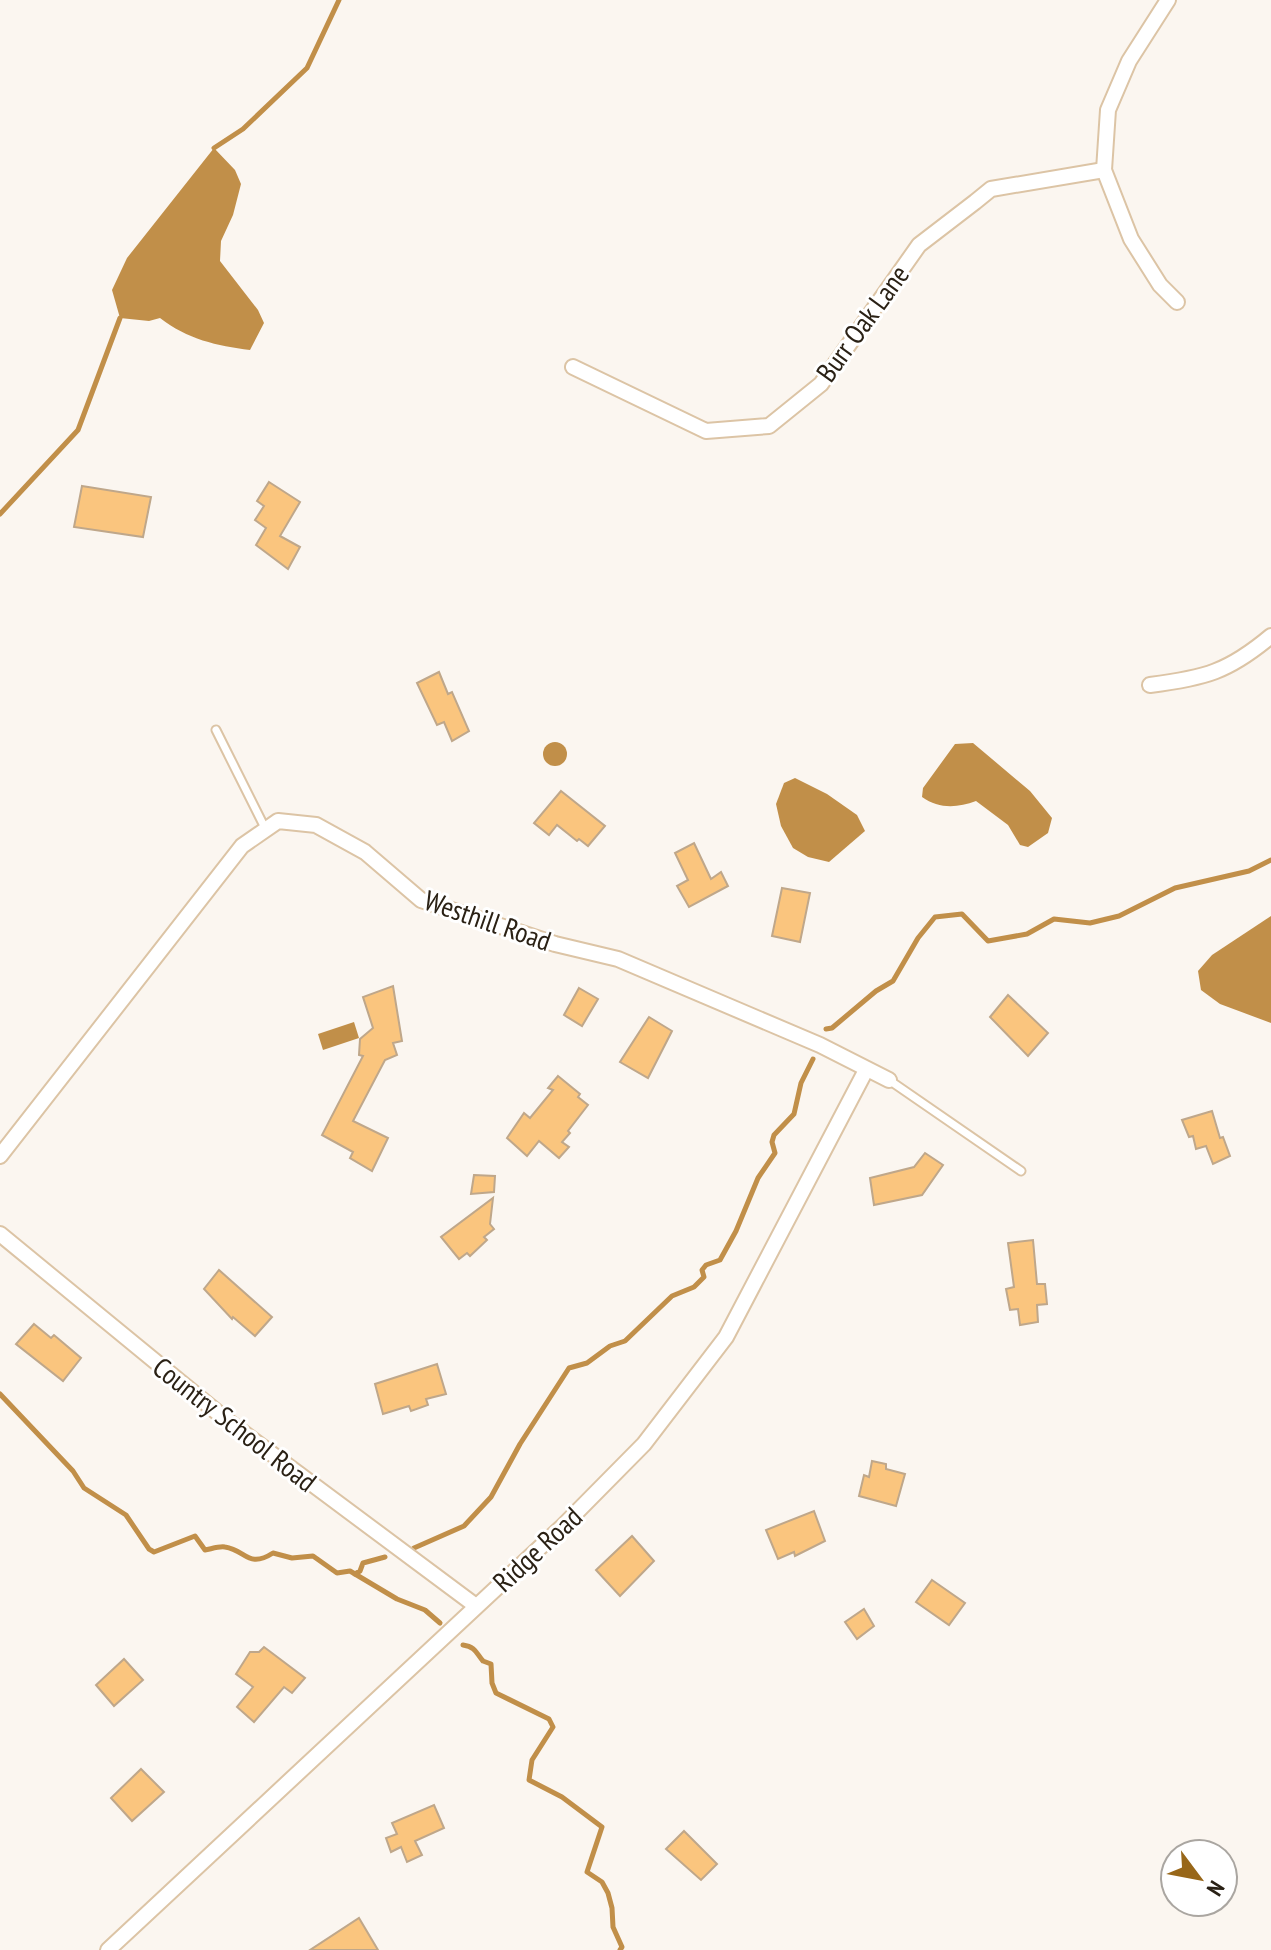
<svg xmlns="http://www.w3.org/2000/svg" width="1271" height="1950" font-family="'PT Sans Narrow',sans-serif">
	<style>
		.water { fill: #c18f49 }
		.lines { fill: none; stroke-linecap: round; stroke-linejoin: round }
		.stream { stroke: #c18f49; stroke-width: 5 }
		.building { fill: #fac57e; stroke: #bfa78a; stroke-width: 2 }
		.lane-casing { stroke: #dcc4a5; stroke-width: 11 }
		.street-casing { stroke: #dcc4a5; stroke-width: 18 }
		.lane { stroke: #fff; stroke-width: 7 }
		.street { stroke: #fff; stroke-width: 14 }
		.labels { text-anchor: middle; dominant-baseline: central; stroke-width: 6; stroke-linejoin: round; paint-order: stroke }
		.street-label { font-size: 28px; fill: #2a2115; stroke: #fff }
	</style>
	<rect width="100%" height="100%" fill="#fbf6f0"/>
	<!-- water -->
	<g class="water">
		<path d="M214 148 235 170 241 184 233 215 221 241 220 261 258 310 264 323 250 350C217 346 187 339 160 318L149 321 120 318 112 290 127 258Z"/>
		<circle cx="555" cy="754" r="12"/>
		<path d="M973 743 1030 791 1052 818 1048 833 1028 847 1020 845 1008 825 976 801C957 808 939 809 922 797L923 788 955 744Z"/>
		<path d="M795 778 827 794 857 815 865 831 829 862 808 857 793 848 781 826 776 804 784 783Z"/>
		<path d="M1271 916V1023L1220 1004 1201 990 1198 971 1212 955Z"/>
		<path d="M354 1022 359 1038 323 1050 318 1034Z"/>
	</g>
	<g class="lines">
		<!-- stream -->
		<g class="stream">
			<path d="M214 148 243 129 307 68 339 0"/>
			<path d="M0 514 78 430 120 318"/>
			<path d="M826 1029 832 1028 876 991 893 981 918 938 935 917 962 914 988 941 1027 934 1054 919 1090 923 1119 916 1175 888 1249 871 1271 860"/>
			<path d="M0 1394 73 1471 84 1488 126 1515 149 1549 154 1552 195 1536 205 1550C211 1549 219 1546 225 1547 246 1550 248 1569 273 1553L292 1558 313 1556 337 1573 350 1571 355 1574 360 1571 363 1563 385 1557"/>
			<path d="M414 1548 464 1526 491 1497 520 1444 569 1368 587 1363 610 1346 625 1341 672 1296 694 1287 704 1277 702 1270 706 1265 720 1260 736 1231 758 1178 775 1153 772 1142 774 1135 794 1114 801 1083 813 1059"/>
			<path d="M355 1574 397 1599 425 1610 440 1623"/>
			<path d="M463 1645C476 1647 476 1653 483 1661L491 1664 492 1683 496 1693 549 1719 553 1727 532 1760 529 1780 562 1797 602 1827 587 1872 602 1882 608 1893 612 1908 613 1927 622 1947 620 1950"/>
		</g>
	</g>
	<!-- building -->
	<g class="building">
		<path d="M269 482 300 502 280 536 300 547 288 569 256 545 266 528 255 520 264 506 257 501Z"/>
		<path d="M82 486 151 497 143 537 74 527Z"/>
		<path d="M439 672 448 694 452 692 469 731 452 741 444 722 437 725 417 683Z"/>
		<path d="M561 791 605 826 588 846 579 839 577 841 557 825 549 835 534 823Z"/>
		<path d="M694 843 711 879 721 872 728 886 689 907 677 886 688 880 675 853Z"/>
		<path d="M782 888 810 893 800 942 772 936Z"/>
		<path d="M393 986 402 1041 393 1043 397 1055 385 1060 353 1121 388 1138 372 1171 350 1158 353 1152 322 1135 363 1056 359 1055 360 1039 373 1028 363 997Z"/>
		<path d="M579 988 598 999 582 1026 564 1015Z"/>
		<path d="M1008 995 1048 1033 1028 1056 990 1017Z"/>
		<path d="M649 1017 672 1031 648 1078 620 1062Z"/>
		<path d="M558 1076 580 1094 578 1097 588 1105 568 1131 570 1133 562 1142 569 1147 559 1158 539 1141 527 1156 507 1138 524 1113 530 1118 553 1090 548 1088Z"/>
		<path d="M1212 1111 1220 1138 1223 1137 1230 1156 1213 1164 1206 1146 1196 1149 1193 1136 1189 1137 1182 1120Z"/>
		<path d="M925 1153 943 1165 922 1195 874 1205 870 1178 914 1167Z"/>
		<path d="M474 1175 495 1176 494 1192 471 1194Z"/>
		<path d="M493 1198 490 1224 494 1229 484 1237 487 1240 470 1256 467 1253 459 1259 441 1237Z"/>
		<path d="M1033 1240 1037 1284H1045L1047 1304 1037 1305 1038 1322 1020 1325 1018 1309 1010 1310 1006 1289 1014 1287 1008 1243Z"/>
		<path d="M219 1270 272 1317 255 1336 233 1317 232 1319 204 1289Z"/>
		<path d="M34 1324 51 1338 54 1335 81 1358 63 1381 16 1344Z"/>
		<path d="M437 1364 446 1394 426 1399 428 1405 411 1411 409 1406 383 1414 375 1384Z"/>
		<path d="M872 1461 886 1464V1469L905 1474 896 1506 859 1496 864 1475 869 1477Z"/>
		<path d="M814 1511 825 1541 795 1556 794 1552 778 1559 766 1530Z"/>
		<path d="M632 1536 654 1561 620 1596 596 1570Z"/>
		<path d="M932 1580 965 1603 949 1625 916 1602Z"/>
		<path d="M864 1609 874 1626 857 1639 845 1622Z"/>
		<path d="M264 1647 305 1678 292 1693 284 1687 254 1722 237 1707 253 1687 236 1674 250 1652H259Z"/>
		<path d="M124 1659 143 1680 114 1706 96 1685Z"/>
		<path d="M141 1769 164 1792 132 1821 111 1798Z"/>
		<path d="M434 1805 444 1828 415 1841 422 1855 407 1862 401 1847 391 1852 386 1838 397 1834 392 1823Z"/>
		<path d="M684 1831 717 1864 701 1880 666 1849Z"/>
		<path d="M359 1918 378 1950H310Z"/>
	</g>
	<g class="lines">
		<defs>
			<g id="lane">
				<path d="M216 730 266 830"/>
				<path d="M889 1080 1021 1171"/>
			</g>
			<g id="street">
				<path d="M1168 0 1129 61 1108 110 1104 170 1131 239 1160 285 1177 302"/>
				<path d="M573 367 706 431 769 426 821 384 919 245 975 202 991 189 1104 170"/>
				<path d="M1150 685C1205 678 1228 672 1271 636"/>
				<path d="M0 1156 242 846 278 821 316 825 365 852 421 900 555 944 618 959 820 1045 889 1080"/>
				<path d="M0 1234 229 1422 476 1606"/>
				<path d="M108 1950 563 1526 644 1444 726 1337 866 1070"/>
			</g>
		</defs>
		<!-- lane casing -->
		<use href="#lane" class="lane-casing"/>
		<!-- street casing -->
		<use href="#street" class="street-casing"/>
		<!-- lane -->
		<use href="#lane" class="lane"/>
		<!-- street -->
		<use href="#street" class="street"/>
	</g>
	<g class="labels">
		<!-- street labels -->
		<g class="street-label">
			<text transform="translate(862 323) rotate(-54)">Burr Oak Lane</text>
			<text transform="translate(488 920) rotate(19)">Westhill Road</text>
			<text transform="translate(235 1424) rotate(38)">Country School Road</text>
			<text transform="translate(537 1549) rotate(-43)">Ridge Road</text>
		</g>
	</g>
	<!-- north arrow -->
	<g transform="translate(1199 1878) rotate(122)"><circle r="38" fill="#ffffff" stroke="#aaa6a1" stroke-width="2"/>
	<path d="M0-6L14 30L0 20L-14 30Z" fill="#986719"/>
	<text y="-12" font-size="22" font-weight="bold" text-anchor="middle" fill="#2a2115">N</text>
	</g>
</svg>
